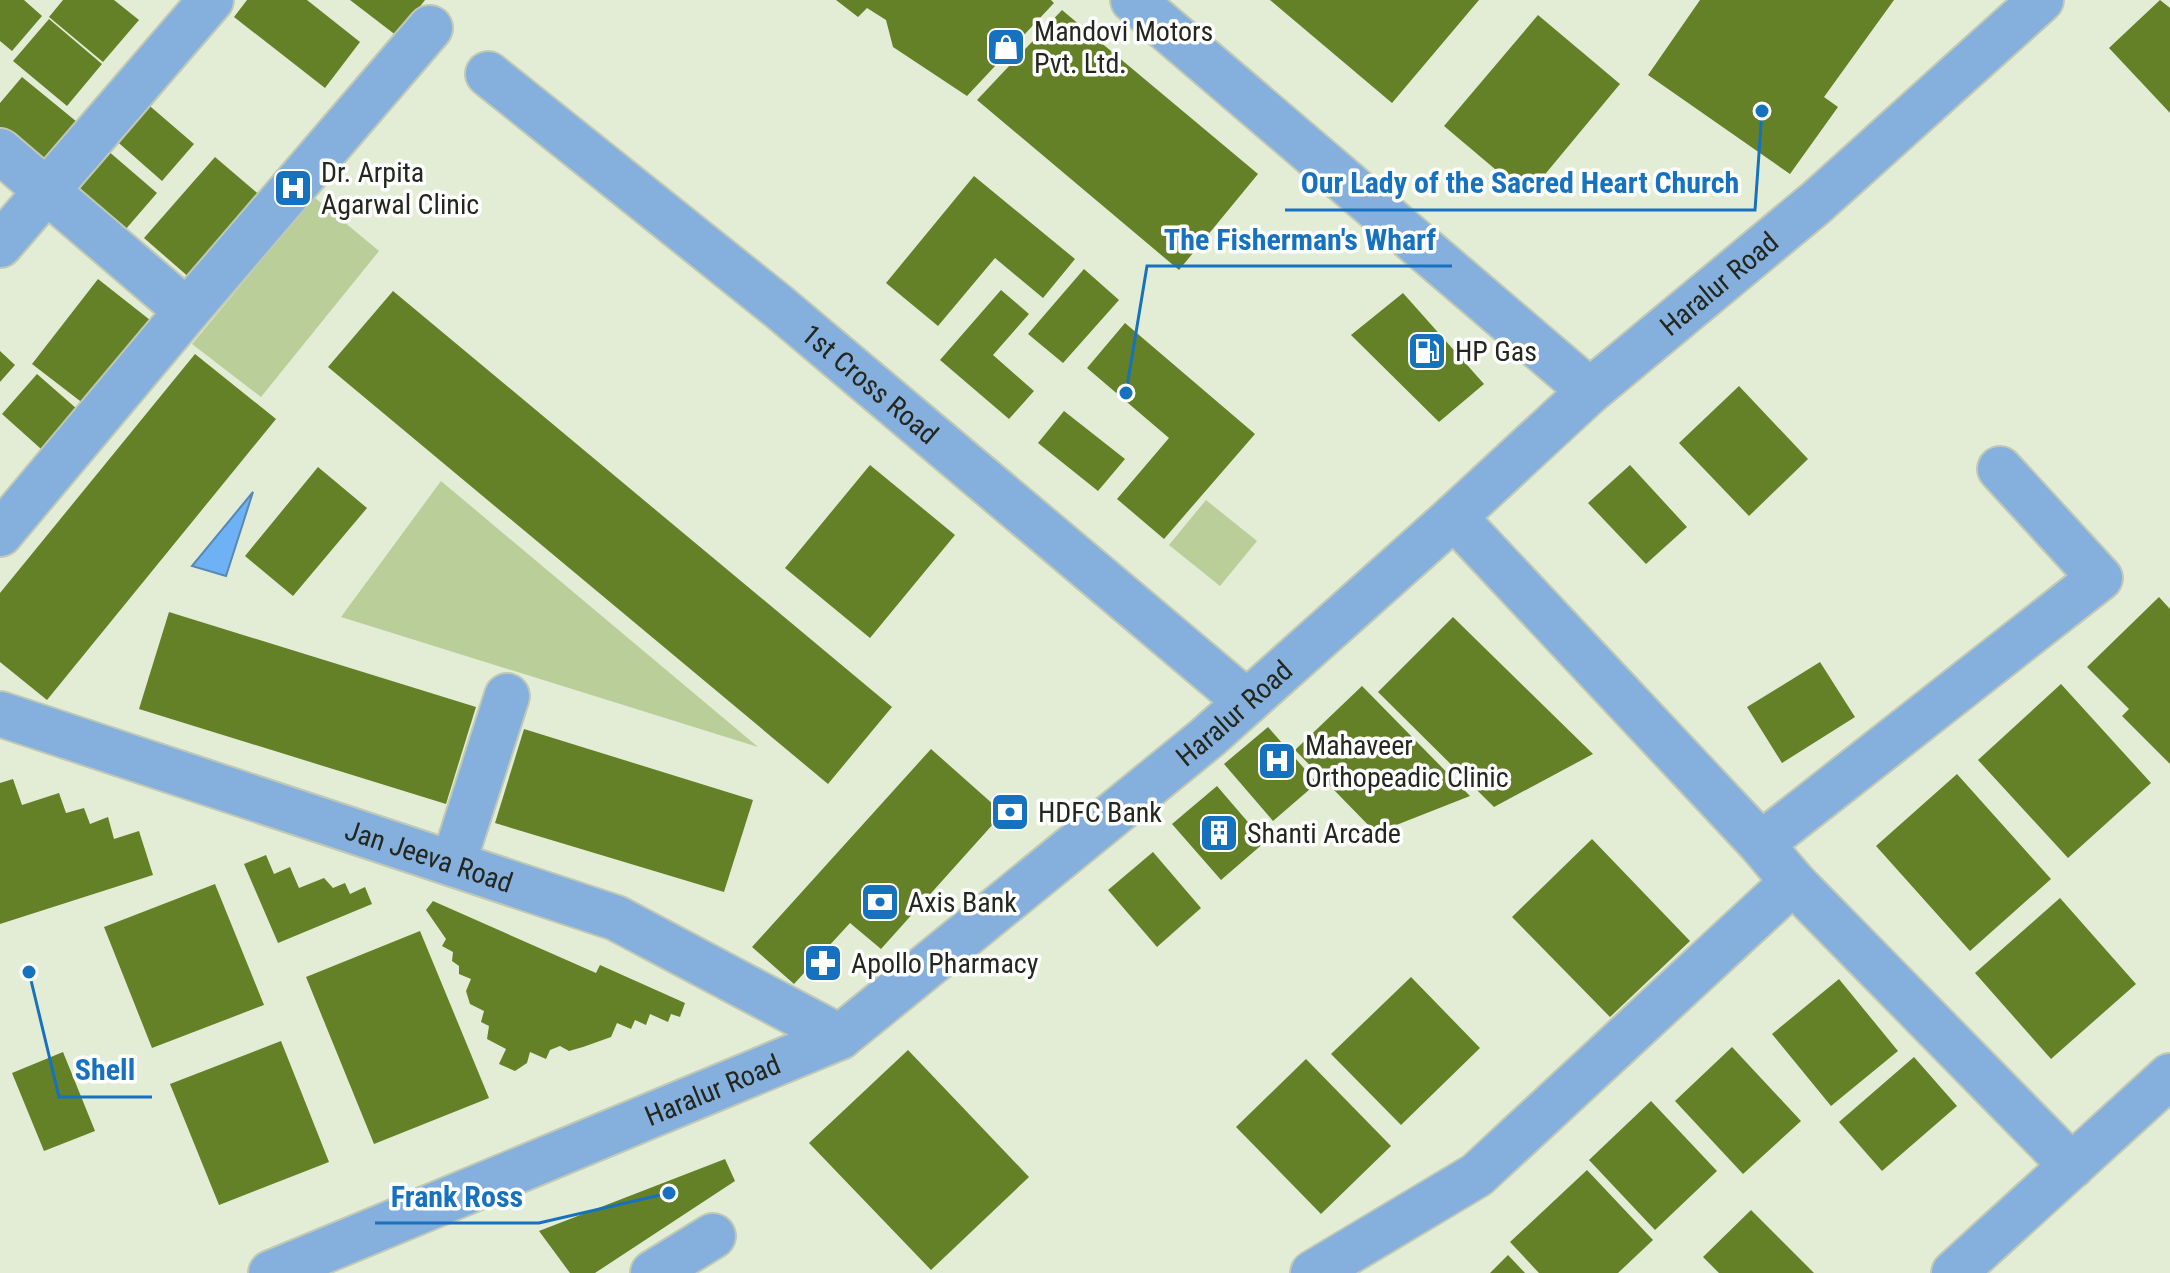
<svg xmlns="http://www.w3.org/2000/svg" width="2170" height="1273" font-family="'Roboto Condensed',sans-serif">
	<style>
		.green { fill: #b9ce99 }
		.water { fill: #6fb1f5; stroke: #5888b4; stroke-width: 2 }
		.building { fill: #648127 }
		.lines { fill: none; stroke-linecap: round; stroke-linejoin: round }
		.minor-casing { stroke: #c0c9b4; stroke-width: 48 }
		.minor { stroke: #85b0de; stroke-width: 44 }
		.labels { text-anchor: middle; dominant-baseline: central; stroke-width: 7; stroke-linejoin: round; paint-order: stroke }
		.poi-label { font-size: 28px; fill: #23271e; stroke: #fff; text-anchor: start }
		.street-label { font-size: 28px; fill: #23271e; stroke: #fff }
		.leader { fill: none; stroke: #1671be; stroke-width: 3 }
		.callout-dot { fill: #1671be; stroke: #fff; stroke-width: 3 }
		.callout-label { font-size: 30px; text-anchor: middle; font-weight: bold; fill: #1671be; stroke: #fff; stroke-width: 7; stroke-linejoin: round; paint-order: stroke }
	</style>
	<rect width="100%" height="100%" fill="#e3edd5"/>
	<!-- green -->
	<g class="green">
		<path d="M314 197 379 251 261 397 192 344Z"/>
		<path d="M441 481 758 747 341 617Z"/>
		<path d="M1206 500 1257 541 1220 586 1169 545Z"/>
	</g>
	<!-- water -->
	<path class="water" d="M253 492 226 576 192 566Z"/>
	<!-- building -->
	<g class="building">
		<path d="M0 0H24L42 16 12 51 0 41Z"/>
		<path d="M63 0H114L139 20 103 62 49 17Z"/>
		<path d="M247 0H307L360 42 325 88 234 17Z"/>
		<path d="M350 0H425L397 36Z"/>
		<path d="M836 0H1051L1054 3 967 96 893 47 886 20 867 8 858 17Z"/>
		<path d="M1270 0H1479L1392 103Z"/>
		<path d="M1700 0H1894L1824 97 1838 107 1790 174 1648 75Z"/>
		<path d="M2160 0 2170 8V113L2109 48Z"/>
		<path d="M1062 10 1258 174 1179 270 977 100Z"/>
		<path d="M1538 15 1620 84 1527 196 1444 126Z"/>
		<path d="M49 19 102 64 67 106 13 61Z"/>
		<path d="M22 77 77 122 41 164 0 129V103Z"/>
		<path d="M144 101 194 144 162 181 112 137Z"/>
		<path d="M107 150 157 193 125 230 75 186Z"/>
		<path d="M215 157 262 197 191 279 144 238Z"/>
		<path d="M974 176 1075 259 1043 298 995 258 938 326 886 283Z"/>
		<path d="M1084 269 1119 300 1063 363 1028 334Z"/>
		<path d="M98 279 150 320 84 404 32 364Z"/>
		<path d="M1001 290 1029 314 993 355 1034 391 1009 419 940 360Z"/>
		<path d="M393 291 892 707 828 784 328 367Z"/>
		<path d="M1403 293 1484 384 1439 422 1351 335Z"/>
		<path d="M1125 323 1255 434 1164 539 1117 499 1169 438 1087 368Z"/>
		<path d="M0 351 15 365 0 382Z"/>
		<path d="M195 354 276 419 47 700 0 662V593Z"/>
		<path d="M37 374 85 416 50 457 2 414Z"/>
		<path d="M1739 386 1808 459 1749 516 1679 443Z"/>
		<path d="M1064 411 1125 459 1098 491 1038 443Z"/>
		<path d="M870 465 955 535 870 638 785 568Z"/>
		<path d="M1630 465 1687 527 1646 564 1588 503Z"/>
		<path d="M318 467 367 508 293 596 245 556Z"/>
		<path d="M2159 597 2170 609V764L2122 716 2129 709 2087 667Z"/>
		<path d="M169 612 476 707 446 804 139 709Z"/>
		<path d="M1453 617 1593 754 1494 807 1378 692Z"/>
		<path d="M1820 662 1855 717 1782 763 1747 707Z"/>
		<path d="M2061 684 2151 783 2068 858 1978 760Z"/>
		<path d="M1362 686 1470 796 1376 833 1295 750Z"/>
		<path d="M1268 727 1317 783 1273 821 1224 764Z"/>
		<path d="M524 729 753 800 724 892 495 823Z"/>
		<path d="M931 749 1003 813 881 949 850 923 794 984 752 947Z"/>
		<path d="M1957 774 2051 879 1970 951 1876 846Z"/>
		<path d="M13 779 22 805 59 793 66 813 84 808 90 824 108 817 114 839 139 831 153 875 0 924V783Z"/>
		<path d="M1217 786 1265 842 1221 880 1172 824Z"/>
		<path d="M1592 839 1690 941 1610 1017 1512 917Z"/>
		<path d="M1153 852 1201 908 1157 947 1108 890Z"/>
		<path d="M266 855 274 874 290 867 299 888 324 878 333 888 345 883 350 894 365 887 372 904 278 943 244 864Z"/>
		<path d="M215 884 264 1005 152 1048 104 927Z"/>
		<path d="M2060 898 2136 984 2051 1059 1975 973Z"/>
		<path d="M433 901 596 973 600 965 685 1003 680 1017 671 1014 668 1022 650 1014 646 1025 635 1020 631 1029 617 1023 611 1037 583 1047 569 1051 560 1046 550 1050 546 1059 530 1052 527 1063 515 1071 499 1064 506 1049 487 1039 489 1026 481 1022 484 1011 470 1004 466 991 471 979 459 974V966L452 961 453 952 442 946 446 939 426 910Z"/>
		<path d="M420 931 489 1098 374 1144 306 977Z"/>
		<path d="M1411 977 1480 1048 1401 1125 1331 1054Z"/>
		<path d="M1839 979 1898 1051 1831 1106 1772 1034Z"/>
		<path d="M281 1041 329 1162 219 1205 170 1084Z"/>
		<path d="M1732 1047 1801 1121 1743 1174 1675 1101Z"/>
		<path d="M908 1050 1029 1177 931 1270 809 1143Z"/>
		<path d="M63 1052 95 1131 44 1151 12 1073Z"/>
		<path d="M1914 1057 1957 1106 1882 1171 1839 1122Z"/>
		<path d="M1306 1059 1391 1146 1321 1214 1236 1127Z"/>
		<path d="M1651 1101 1717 1171 1655 1230 1589 1160Z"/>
		<path d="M725 1159 735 1181 595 1273H570L539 1231Z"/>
		<path d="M1587 1170 1653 1240 1618 1273H1539L1510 1242Z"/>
		<path d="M1751 1210 1814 1273H1719L1703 1257Z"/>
		<path d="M1508 1255 1525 1273H1490Z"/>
	</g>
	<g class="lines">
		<defs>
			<g id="minor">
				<path d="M1133 0 1590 391"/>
				<path id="s1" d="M488 74 779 307 1247 702"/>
				<path d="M0 151 187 311"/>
				<path d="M0 245 211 0"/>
				<path d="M1454 517 1761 844 1793 882 2072 1166"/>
				<path d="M0 534 187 311 430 28"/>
				<path id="s2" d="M0 714 616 918 840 1037"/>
				<path d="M1761 844 2100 578 2000 469"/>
				<path d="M453 864 507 696"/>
				<path id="s3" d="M271 1273 840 1037 1208 737 1454 517 1590 391 1817 202 2041 0"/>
				<path d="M653 1273 713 1236"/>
				<path d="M1313 1273 1477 1175 1793 882"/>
				<path d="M1954 1273 2170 1076"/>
			</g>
		</defs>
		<!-- minor casing -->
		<use href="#minor" class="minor-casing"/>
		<!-- minor -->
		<use href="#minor" class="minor"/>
	</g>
	<!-- icons -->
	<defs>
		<symbol id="shop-square" viewBox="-11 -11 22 22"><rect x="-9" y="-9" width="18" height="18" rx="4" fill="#1671be" stroke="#fff"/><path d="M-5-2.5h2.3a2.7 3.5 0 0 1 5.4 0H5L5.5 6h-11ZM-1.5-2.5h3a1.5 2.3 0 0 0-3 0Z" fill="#fff"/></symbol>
		<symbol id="hospital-square" viewBox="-11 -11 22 22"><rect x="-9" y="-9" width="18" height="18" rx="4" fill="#1671be" stroke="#fff"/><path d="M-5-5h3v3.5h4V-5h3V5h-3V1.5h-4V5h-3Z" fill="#fff"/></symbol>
		<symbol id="fuel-square" viewBox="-11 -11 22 22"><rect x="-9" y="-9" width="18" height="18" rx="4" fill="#1671be" stroke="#fff"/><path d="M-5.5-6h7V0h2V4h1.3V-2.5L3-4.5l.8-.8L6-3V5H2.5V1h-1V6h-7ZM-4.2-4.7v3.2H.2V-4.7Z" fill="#fff"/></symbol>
		<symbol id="bank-square" viewBox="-11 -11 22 22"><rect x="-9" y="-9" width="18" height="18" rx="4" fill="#1671be" stroke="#fff"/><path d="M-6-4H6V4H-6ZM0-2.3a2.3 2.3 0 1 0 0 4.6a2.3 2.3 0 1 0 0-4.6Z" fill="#fff"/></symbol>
		<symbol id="building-square" viewBox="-11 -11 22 22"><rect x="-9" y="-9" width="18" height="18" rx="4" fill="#1671be" stroke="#fff"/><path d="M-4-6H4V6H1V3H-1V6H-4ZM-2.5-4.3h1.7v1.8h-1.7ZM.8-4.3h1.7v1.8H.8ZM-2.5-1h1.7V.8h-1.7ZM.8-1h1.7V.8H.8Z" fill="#fff"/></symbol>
		<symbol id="pharmacy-square" viewBox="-11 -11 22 22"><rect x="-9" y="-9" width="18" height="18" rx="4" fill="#1671be" stroke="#fff"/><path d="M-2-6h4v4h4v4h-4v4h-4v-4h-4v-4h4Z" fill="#fff"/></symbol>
	</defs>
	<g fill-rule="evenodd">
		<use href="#shop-square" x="984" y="25" width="44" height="44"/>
		<use href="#hospital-square" x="271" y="166" width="44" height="44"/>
		<use href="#fuel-square" x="1405" y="329" width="44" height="44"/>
		<use href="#hospital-square" x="1255" y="739" width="44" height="44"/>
		<use href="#bank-square" x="988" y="790" width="44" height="44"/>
		<use href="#building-square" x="1197" y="811" width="44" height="44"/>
		<use href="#bank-square" x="858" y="880" width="44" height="44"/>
		<use href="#pharmacy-square" x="801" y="941" width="44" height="44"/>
	</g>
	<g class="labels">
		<!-- poi labels -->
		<g class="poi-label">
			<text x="1034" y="31">Mandovi Motors<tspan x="1034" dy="32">Pvt. Ltd.</tspan></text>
			<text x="321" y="172">Dr. Arpita<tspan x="321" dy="32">Agarwal Clinic</tspan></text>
			<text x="1455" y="351">HP Gas</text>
			<text x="1305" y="745">Mahaveer<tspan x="1305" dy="32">Orthopeadic Clinic</tspan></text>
			<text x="1038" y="812">HDFC Bank</text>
			<text x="1247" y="833">Shanti Arcade</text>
			<text x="908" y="902">Axis Bank</text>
			<text x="851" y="963">Apollo Pharmacy</text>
		</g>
		<!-- street labels -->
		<g class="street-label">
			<text stroke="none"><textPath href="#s3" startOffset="1774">Haralur Road</textPath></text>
			<text stroke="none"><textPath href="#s1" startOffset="492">1st Cross Road</textPath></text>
			<text stroke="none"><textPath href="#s3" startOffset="1126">Haralur Road</textPath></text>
			<text stroke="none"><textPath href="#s2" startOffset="452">Jan Jeeva Road</textPath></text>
			<text stroke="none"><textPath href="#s3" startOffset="478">Haralur Road</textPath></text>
		</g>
	</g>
	<!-- callouts -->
	<path class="leader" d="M1762 111L1755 210H1285M1126 393L1147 266H1452M29 972L59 1097H152M669 1193L539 1223H375"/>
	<g class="callout-dot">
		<circle cx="1762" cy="111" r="8"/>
		<circle cx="1126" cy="393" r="8"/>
		<circle cx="29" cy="972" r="8"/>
		<circle cx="669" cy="1193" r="8"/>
	</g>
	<g class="callout-label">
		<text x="1520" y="193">Our Lady of the Sacred Heart Church</text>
		<text x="1300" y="250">The Fisherman's Wharf</text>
		<text x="105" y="1080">Shell</text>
		<text x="457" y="1207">Frank Ross</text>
	</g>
</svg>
